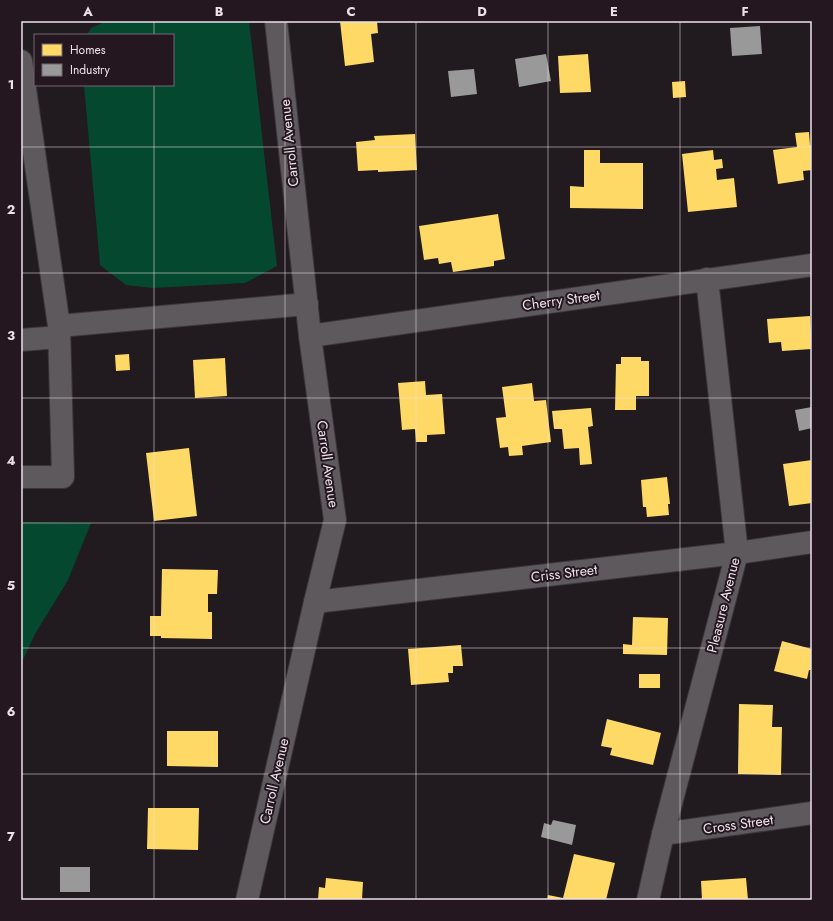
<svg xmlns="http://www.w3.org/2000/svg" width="833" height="921" font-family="Jost,sans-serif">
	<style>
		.green { fill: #044830 }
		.homes { fill: #ffd966 }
		.industry { fill: #999 }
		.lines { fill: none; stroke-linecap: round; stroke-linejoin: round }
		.minor-casing { stroke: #3b3539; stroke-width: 24 }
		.minor { stroke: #5e595c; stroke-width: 22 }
		.grid { fill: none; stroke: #ece2e8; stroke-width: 1; stroke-opacity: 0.55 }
		.labels { text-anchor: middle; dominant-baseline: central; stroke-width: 4; stroke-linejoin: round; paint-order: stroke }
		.street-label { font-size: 14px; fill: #ece2e8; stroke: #241720 }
		.neatline { fill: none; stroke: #ece2e8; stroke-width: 1.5 }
		.grid-label { font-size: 13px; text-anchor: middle; font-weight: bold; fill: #ece2e8 }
	</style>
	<rect width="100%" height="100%" fill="#211a1f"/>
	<!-- green -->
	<g class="green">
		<path d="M107 21H249L277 266 245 283 153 288 126 285 100 265 84 85H173V35H87L91 28Z"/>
		<path d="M21 522 91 523 68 580 35 634 21 664Z"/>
	</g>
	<!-- homes -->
	<g class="homes">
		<path d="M340 21H377L378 33 371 34 374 62 345 66Z"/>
		<path d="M588 54 591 92 560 93 558 56Z"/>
		<path d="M685 81 686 97 673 98 672 82Z"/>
		<path d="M809 132 810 145H812V170L803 171 804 180 778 184 773 150 797 147 795 133Z"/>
		<path d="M415 134 417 170 378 172V170L358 171 356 142 375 140 374 136Z"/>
		<path d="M584 150H600V163H643V209L570 208V186L584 187Z"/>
		<path d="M713 150 714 160 722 159 723 168 716 169 717 180 734 178 737 207 688 212 682 154Z"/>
		<path d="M498 214 505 259 494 261V266L453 272 451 262 439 264 438 258 424 260 419 226Z"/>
		<path d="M810 316 812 349 782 351 781 342 769 343 767 319Z"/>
		<path d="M129 354 130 370 116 371 115 355Z"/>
		<path d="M621 357H641V361H649V396H636V410H615L616 364H621Z"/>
		<path d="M225 358 227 396 195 398 193 360Z"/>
		<path d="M425 381 426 395 442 394 445 434 427 435V442H416L415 429 402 430 398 383Z"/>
		<path d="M532 383 534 401 546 400 551 442 522 446 523 455 509 456 508 447 500 448 496 418 506 417 502 387Z"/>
		<path d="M591 408 593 426 588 427 592 464 580 465 579 448 564 449 562 429H554L552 411Z"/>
		<path d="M189 448 197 516 154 521 146 453Z"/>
		<path d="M812 460V503L789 506 783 464Z"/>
		<path d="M667 477 670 504H668L669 515 647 517 646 507H643L641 480Z"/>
		<path d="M162 569 218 570 217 594H208V612H212V639L161 638V636H150V616H161Z"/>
		<path d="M633 617 668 618 667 655 623 654V644L632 645Z"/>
		<path d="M782 641 812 649V670H809L807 679 774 671Z"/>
		<path d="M461 645 463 666H453V673H448L449 682 411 685 408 649Z"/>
		<rect x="639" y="674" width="21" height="14"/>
		<path d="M739 704 773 705 772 727H782L781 775 738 774Z"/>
		<path d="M607 719 661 733 653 765 610 755 612 748 601 746Z"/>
		<path d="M167 731H218V767L167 766Z"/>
		<path d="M148 808H199L198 850 147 849Z"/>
		<path d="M574 854 615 863 606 900H547L548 895 563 898Z"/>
		<path d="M326 878 363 882 362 900H318L319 887 325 888Z"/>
		<path d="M746 878 748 900H702L701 881Z"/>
	</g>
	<!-- industry -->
	<g class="industry">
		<path d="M760 26 762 54 732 56 730 28Z"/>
		<path d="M546 54 551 81 519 87 515 59Z"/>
		<path d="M474 69 477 94 451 97 448 71Z"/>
		<path d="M812 407V428L799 431 795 410Z"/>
		<path d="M553 820 576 825 572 845 541 837 544 823 551 825Z"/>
		<rect x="60" y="867" width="30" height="25"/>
	</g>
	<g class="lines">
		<defs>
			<g id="minor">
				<path d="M21 61 59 326 63 477H21"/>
				<path d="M59 326 307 304"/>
				<path d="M310 336 812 265"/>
				<path d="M21 340 59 337"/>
				<path d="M315 602 737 553 812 542"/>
				<path d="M663 834 812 813"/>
				<path d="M247 900 315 602 335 520 310 336 276 21"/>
				<path d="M648 900 663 834 737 553 707 279"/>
			</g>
		</defs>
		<!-- minor casing -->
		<use href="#minor" class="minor-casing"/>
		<!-- minor -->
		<use href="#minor" class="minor"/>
	</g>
	<!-- grid -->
	<path class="grid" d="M154 21V35M285 21V900M416 21V900M548 21V900M680 21V900M154 85V900M21 147H812M21 273H812M21 398H812M21 523H812M21 648H812M21 774H812"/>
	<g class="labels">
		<!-- street labels -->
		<g class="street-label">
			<text transform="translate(289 143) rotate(-96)">Carroll Avenue</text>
			<text transform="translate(561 300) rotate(-8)">Cherry Street</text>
			<text transform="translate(328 464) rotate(82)">Carroll Avenue</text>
			<text transform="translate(564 573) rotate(-7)">Criss Street</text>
			<text transform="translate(723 605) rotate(-76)">Pleasure Avenue</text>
			<text transform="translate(274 781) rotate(-77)">Carroll Avenue</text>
			<text transform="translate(738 824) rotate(-8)">Cross Street</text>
		</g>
	</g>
	<!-- border -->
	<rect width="833" height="921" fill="none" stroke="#241720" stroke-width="44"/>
	<!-- legend -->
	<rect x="34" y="34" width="140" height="52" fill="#241720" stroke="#746870"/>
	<rect x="42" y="44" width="20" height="12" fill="#ffd966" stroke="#746870"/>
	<text x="70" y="54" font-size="12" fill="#ece2e8">Homes</text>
	<rect x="42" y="64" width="20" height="12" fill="#999999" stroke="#746870"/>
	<text x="70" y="74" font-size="12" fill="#ece2e8">Industry</text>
	<rect x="22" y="22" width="789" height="877" class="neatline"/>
	<g class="grid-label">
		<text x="88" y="16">A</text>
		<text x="219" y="16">B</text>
		<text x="351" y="16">C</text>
		<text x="482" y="16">D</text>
		<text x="614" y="16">E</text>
		<text x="745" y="16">F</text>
		<text x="11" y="89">1</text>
		<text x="11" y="214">2</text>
		<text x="11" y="340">3</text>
		<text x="11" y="465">4</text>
		<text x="11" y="590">5</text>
		<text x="11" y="716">6</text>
		<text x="11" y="841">7</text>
	</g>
</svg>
